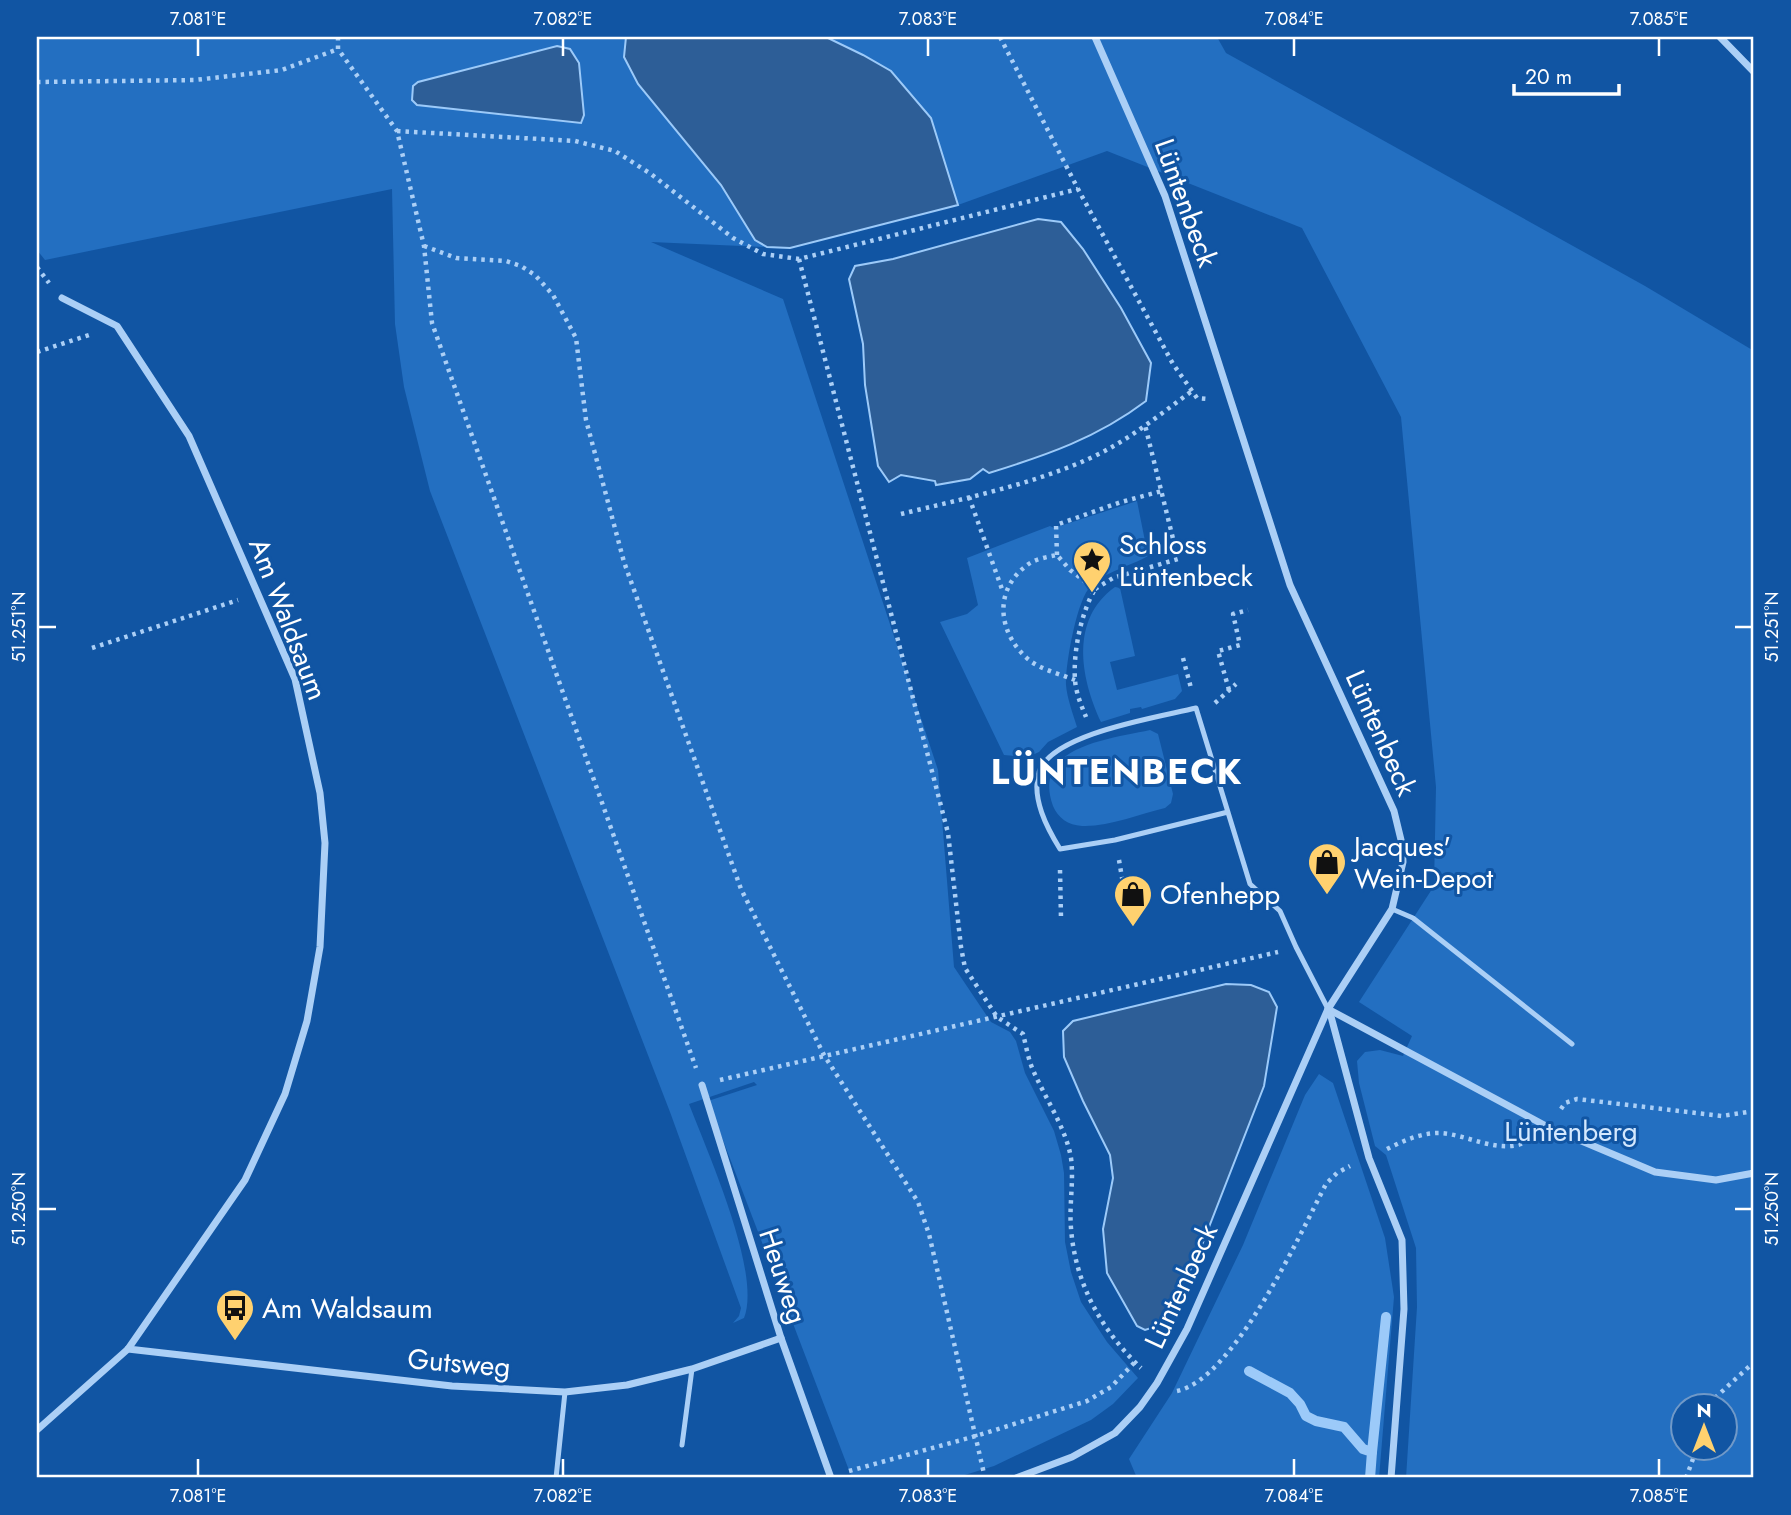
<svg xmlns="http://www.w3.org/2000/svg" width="1791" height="1515" font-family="Jost,sans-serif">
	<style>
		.green { fill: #236fc1; fill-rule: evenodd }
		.water { fill: #2d5e97; stroke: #9ccaf9; stroke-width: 2 }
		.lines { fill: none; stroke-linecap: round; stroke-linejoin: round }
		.stream { stroke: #9ccaf9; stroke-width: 10 }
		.path { stroke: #abcff6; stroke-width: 4.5; stroke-dasharray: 3.5 5; stroke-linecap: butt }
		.lane { stroke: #abcff6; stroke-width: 5 }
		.street { stroke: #abcff6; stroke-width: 7 }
		.ticks { fill: none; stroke: #fff; stroke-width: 2.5 }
		.labels { text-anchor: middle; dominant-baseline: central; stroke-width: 6; stroke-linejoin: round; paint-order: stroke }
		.street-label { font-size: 28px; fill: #fff; stroke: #1155a3 }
		.poi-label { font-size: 28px; fill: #fff; stroke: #1155a3; text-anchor: start }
		.park-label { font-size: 28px; fill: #d4e8fe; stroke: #1155a3 }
		.district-label { font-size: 35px; font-weight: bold; letter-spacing: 2px; fill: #fff; stroke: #1155a3 }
		.neatline { fill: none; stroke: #fff; stroke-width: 2.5 }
		.ticks-label { font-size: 18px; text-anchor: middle; fill: #fff }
	</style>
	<rect width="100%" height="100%" fill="#1155a3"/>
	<!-- green -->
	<g class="green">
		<path d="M37 37H1217L1226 53 1645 286 1754 351V1478H1406L1417 1307 1416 1248 1386 1155 1375 1146 1359 1083 1357 1061 1365 1052 1380 1050 1403 1056 1412 1036 1359 1002 1434 886 1436 787 1401 417 1302 228 1107 151 958 205 790 248 651 242 783 299 938 770 954 967 991 1022 1010 1032 1016 1041 1025 1073 1054 1131 1061 1155 1064 1173 1065 1242 1071 1272 1081 1302 1107 1342 1138 1378 1113 1404 1091 1420 994 1466 955 1478H852L708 1101 757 1085 754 1082 689 1104C707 1151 762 1273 744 1318L733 1323 739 1316 741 1308 670 1112 430 491 404 387 395 324 392 189 45 260 37 250ZM1682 1406H1724V1448H1682Z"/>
		<path d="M1137 501 1148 556C1129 567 1108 570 1091 586 1077 598 1065 666 1066 685 1067 698 1073 714 1077 727L1048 742 1039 752 1028 757 1004 755 940 622 967 614 978 605 967 558 1050 526 1054 528Z"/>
		<path d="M1115 587 1120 588 1135 656 1110 662 1117 690 1178 674 1182 691 1175 699 1142 709 1141 707 1130 709V713L1101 722C1080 677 1070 619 1115 587Z"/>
		<path d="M1150 730 1158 734 1173 794 1171 803 1165 808C1139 814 1109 827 1082 826 1068 825 1058 818 1053 806 1031 746 1110 739 1150 730Z"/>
		<path d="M1319 1074 1333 1083 1385 1238 1394 1297 1379 1478H1137L1129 1459 1172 1393 1243 1245 1305 1095Z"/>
	</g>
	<!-- water -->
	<g class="water">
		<path d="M626 37H826L863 55 891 71 931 118 958 205 790 248 767 247 755 240 721 185 638 84 624 57Z"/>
		<path d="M557 46 570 49 579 63 584 115 581 123 417 105 412 100 413 86 418 82Z"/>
		<path d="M1038 219 1061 222 1083 249 1121 308 1151 363 1146 401C1097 438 1047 455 989 473L983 469 970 479 936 485 935 481 901 475 889 482 878 466 865 385 863 344 849 279 855 266 893 259Z"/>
		<path d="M1226 984 1251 985 1269 992 1277 1007 1264 1086 1200 1250 1164 1324 1145 1330 1137 1326 1107 1273 1103 1229 1113 1178 1110 1155 1083 1101 1064 1057 1063 1031 1073 1021Z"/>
	</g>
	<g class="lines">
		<!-- stream -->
		<g class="stream">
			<path d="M1249 1371 1290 1393 1300 1404 1306 1416 1316 1421 1344 1427 1363 1449 1372 1452 1370 1478"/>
			<path d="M1372 1452 1386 1317"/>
		</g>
		<!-- path -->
		<g class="path">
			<path d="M338 37V49L397 131 424 246 432 323 696 1068"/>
			<path d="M1000 37 1078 189 1173 364 1197 398 1208 399"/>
			<path d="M37 82 195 80 282 70 338 49"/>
			<path d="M397 131 575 141 615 151 651 174 733 238 763 254 799 259 1078 189"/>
			<path d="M424 246 456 258 506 261 521 266 535 275 553 295 576 338 586 420 624 562 741 889 824 1055 918 1202 929 1234 985 1478"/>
			<path d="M799 259 948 833 961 947 965 968 997 1017 1023 1034C1026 1045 1028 1059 1033 1070 1045 1098 1066 1128 1071 1158 1074 1181 1069 1205 1071 1228 1075 1283 1101 1330 1141 1368"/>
			<path d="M37 267 49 283"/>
			<path d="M37 352 89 335"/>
			<path d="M969 497 1003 592"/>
			<path d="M901 514C966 498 1054 480 1112 447 1140 431 1166 410 1192 391"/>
			<path d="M1057 555 1056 525 1121 502 1162 491"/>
			<path d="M1095 589 1113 578 1178 559 1145 425"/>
			<path d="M92 648 238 600"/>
			<path d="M1183 658 1191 688"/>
			<path d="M1075 680C1060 674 1042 670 1029 660 998 634 993 591 1026 566 1034 559 1047 557 1057 555L1070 570 1095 589C1081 613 1073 652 1075 680 1076 693 1081 705 1086 717"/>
			<path d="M1229 690 1218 651 1240 645 1233 614 1248 610"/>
			<path d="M1215 703 1236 684"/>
			<path d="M1119 860 1126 901"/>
			<path d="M1060 870 1061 918"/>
			<path d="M720 1080 1278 952"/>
			<path d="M1561 1109 1565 1103 1577 1099 1722 1116 1754 1111"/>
			<path d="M1387 1149C1403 1141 1420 1133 1439 1133 1469 1134 1501 1157 1530 1140"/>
			<path d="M1177 1391C1234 1379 1299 1236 1326 1184L1337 1173 1350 1166"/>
			<path d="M1712 1406 1716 1397 1754 1362"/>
			<path d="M849 1471 976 1436 1087 1401 1111 1387 1135 1362"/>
			<path d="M1686 1478 1697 1448"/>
		</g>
		<!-- lane -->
		<g class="lane">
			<path d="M1228 812 1115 840 1060 849C1047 828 1031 798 1039 772 1052 733 1160 717 1196 708L1250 884 1280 911 1296 947 1328 1009"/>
			<path d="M1392 909 1413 918 1572 1044"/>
			<path d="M682 1445 692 1369"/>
			<path d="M556 1478 565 1392"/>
		</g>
		<!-- street -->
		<g class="street">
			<path d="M1720 37 1754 72"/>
			<path d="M1328 1009 1546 1126 1655 1172 1716 1180 1754 1173"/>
			<path d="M1329 1009 1369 1158 1402 1240 1404 1309 1391 1478"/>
			<path d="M702 1085 781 1338 831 1478"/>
			<path d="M128 1349 452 1386 565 1392 627 1385 692 1369 781 1338"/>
			<path d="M37 1430 128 1349 245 1180 285 1094 307 1021 320 947 325 843 320 793 295 679 189 436 117 326 62 298"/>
			<path d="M1016 1478 1072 1457 1115 1433 1140 1407 1157 1383 1187 1329 1328 1009 1392 909 1403 862 1402 844 1394 811 1290 585 1165 196 1095 37"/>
		</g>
	</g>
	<!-- ticks -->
	<path class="ticks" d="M198 38V56M563 38V56M928 38V56M1294 38V56M1659 38V56M38 627H56M1735 627H1752M38 1209H56M1735 1209H1752M198 1459V1476M563 1459V1476M928 1459V1476M1294 1459V1476M1659 1459V1476"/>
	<!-- icons -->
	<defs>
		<symbol id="sight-pin" viewBox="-11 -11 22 30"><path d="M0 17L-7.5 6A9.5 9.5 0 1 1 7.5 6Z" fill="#ffd16f" stroke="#1155a3"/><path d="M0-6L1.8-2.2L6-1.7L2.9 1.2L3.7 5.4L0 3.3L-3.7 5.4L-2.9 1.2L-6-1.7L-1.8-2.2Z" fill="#111"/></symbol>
		<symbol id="shop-pin" viewBox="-11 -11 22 30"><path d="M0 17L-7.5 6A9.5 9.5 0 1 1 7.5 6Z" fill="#ffd16f" stroke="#1155a3"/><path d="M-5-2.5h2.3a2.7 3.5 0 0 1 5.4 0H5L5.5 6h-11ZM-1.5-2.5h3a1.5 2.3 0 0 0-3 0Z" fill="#111"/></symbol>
		<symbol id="bus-pin" viewBox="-11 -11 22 30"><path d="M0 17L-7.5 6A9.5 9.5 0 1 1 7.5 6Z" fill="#ffd16f" stroke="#1155a3"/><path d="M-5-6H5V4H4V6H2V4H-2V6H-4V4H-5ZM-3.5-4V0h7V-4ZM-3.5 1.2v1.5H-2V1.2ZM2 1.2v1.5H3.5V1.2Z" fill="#111"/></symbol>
	</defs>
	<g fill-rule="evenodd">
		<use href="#sight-pin" x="1070" y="538" width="44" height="60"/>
		<use href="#shop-pin" x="1305" y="840" width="44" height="60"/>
		<use href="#shop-pin" x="1111" y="872" width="44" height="60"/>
		<use href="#bus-pin" x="213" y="1286" width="44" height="60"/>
	</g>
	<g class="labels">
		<!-- street labels -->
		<g class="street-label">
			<text transform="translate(1186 203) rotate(70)">Lüntenbeck</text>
			<text transform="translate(288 619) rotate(69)">Am Waldsaum</text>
			<text transform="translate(1381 733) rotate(66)">Lüntenbeck</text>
			<text transform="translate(783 1276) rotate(72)">Heuweg</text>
			<text transform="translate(1181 1286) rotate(-65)">Lüntenbeck</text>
			<text transform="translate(459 1363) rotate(5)">Gutsweg</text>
		</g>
		<!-- poi labels -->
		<g class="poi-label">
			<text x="1119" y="544">Schloss<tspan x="1119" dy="32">Lüntenbeck</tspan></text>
			<text x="1354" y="846">Jacques'<tspan x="1354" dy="32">Wein-Depot</tspan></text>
			<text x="1160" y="894">Ofenhepp</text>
			<text x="262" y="1308">Am Waldsaum</text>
		</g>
		<!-- park labels -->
		<g class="park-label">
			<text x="1571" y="1131">Lüntenberg</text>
		</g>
		<!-- district labels -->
		<g class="district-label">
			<text x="1117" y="772">LÜNTENBECK</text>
		</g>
	</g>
	<!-- border -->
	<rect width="1791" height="1515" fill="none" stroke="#1155a3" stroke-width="77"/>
	<!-- north arrow -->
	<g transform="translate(1704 1427)"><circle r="33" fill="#1155a3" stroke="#7099c8" stroke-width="2"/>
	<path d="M0-5L12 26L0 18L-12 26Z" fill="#ffd16f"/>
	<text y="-10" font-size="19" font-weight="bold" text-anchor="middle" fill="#ffffff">N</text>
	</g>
	<!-- scale -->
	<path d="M1514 84v10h105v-10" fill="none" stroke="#ffffff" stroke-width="3.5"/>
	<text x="1525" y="84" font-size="21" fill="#ffffff" stroke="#1155a3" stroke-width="5" paint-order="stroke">20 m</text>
	<rect x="38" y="38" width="1714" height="1438" class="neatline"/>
	<g class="ticks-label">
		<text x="198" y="25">7.081°E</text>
		<text x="563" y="25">7.082°E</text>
		<text x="928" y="25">7.083°E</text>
		<text x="1294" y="25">7.084°E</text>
		<text x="1659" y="25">7.085°E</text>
		<text transform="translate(19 627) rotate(-90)" y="6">51.251°N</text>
		<text transform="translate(1772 627) rotate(-90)" y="6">51.251°N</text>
		<text transform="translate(19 1209) rotate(-90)" y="6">51.250°N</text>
		<text transform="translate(1772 1209) rotate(-90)" y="6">51.250°N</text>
		<text x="198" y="1502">7.081°E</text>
		<text x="563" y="1502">7.082°E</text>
		<text x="928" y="1502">7.083°E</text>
		<text x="1294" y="1502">7.084°E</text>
		<text x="1659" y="1502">7.085°E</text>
	</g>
</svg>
